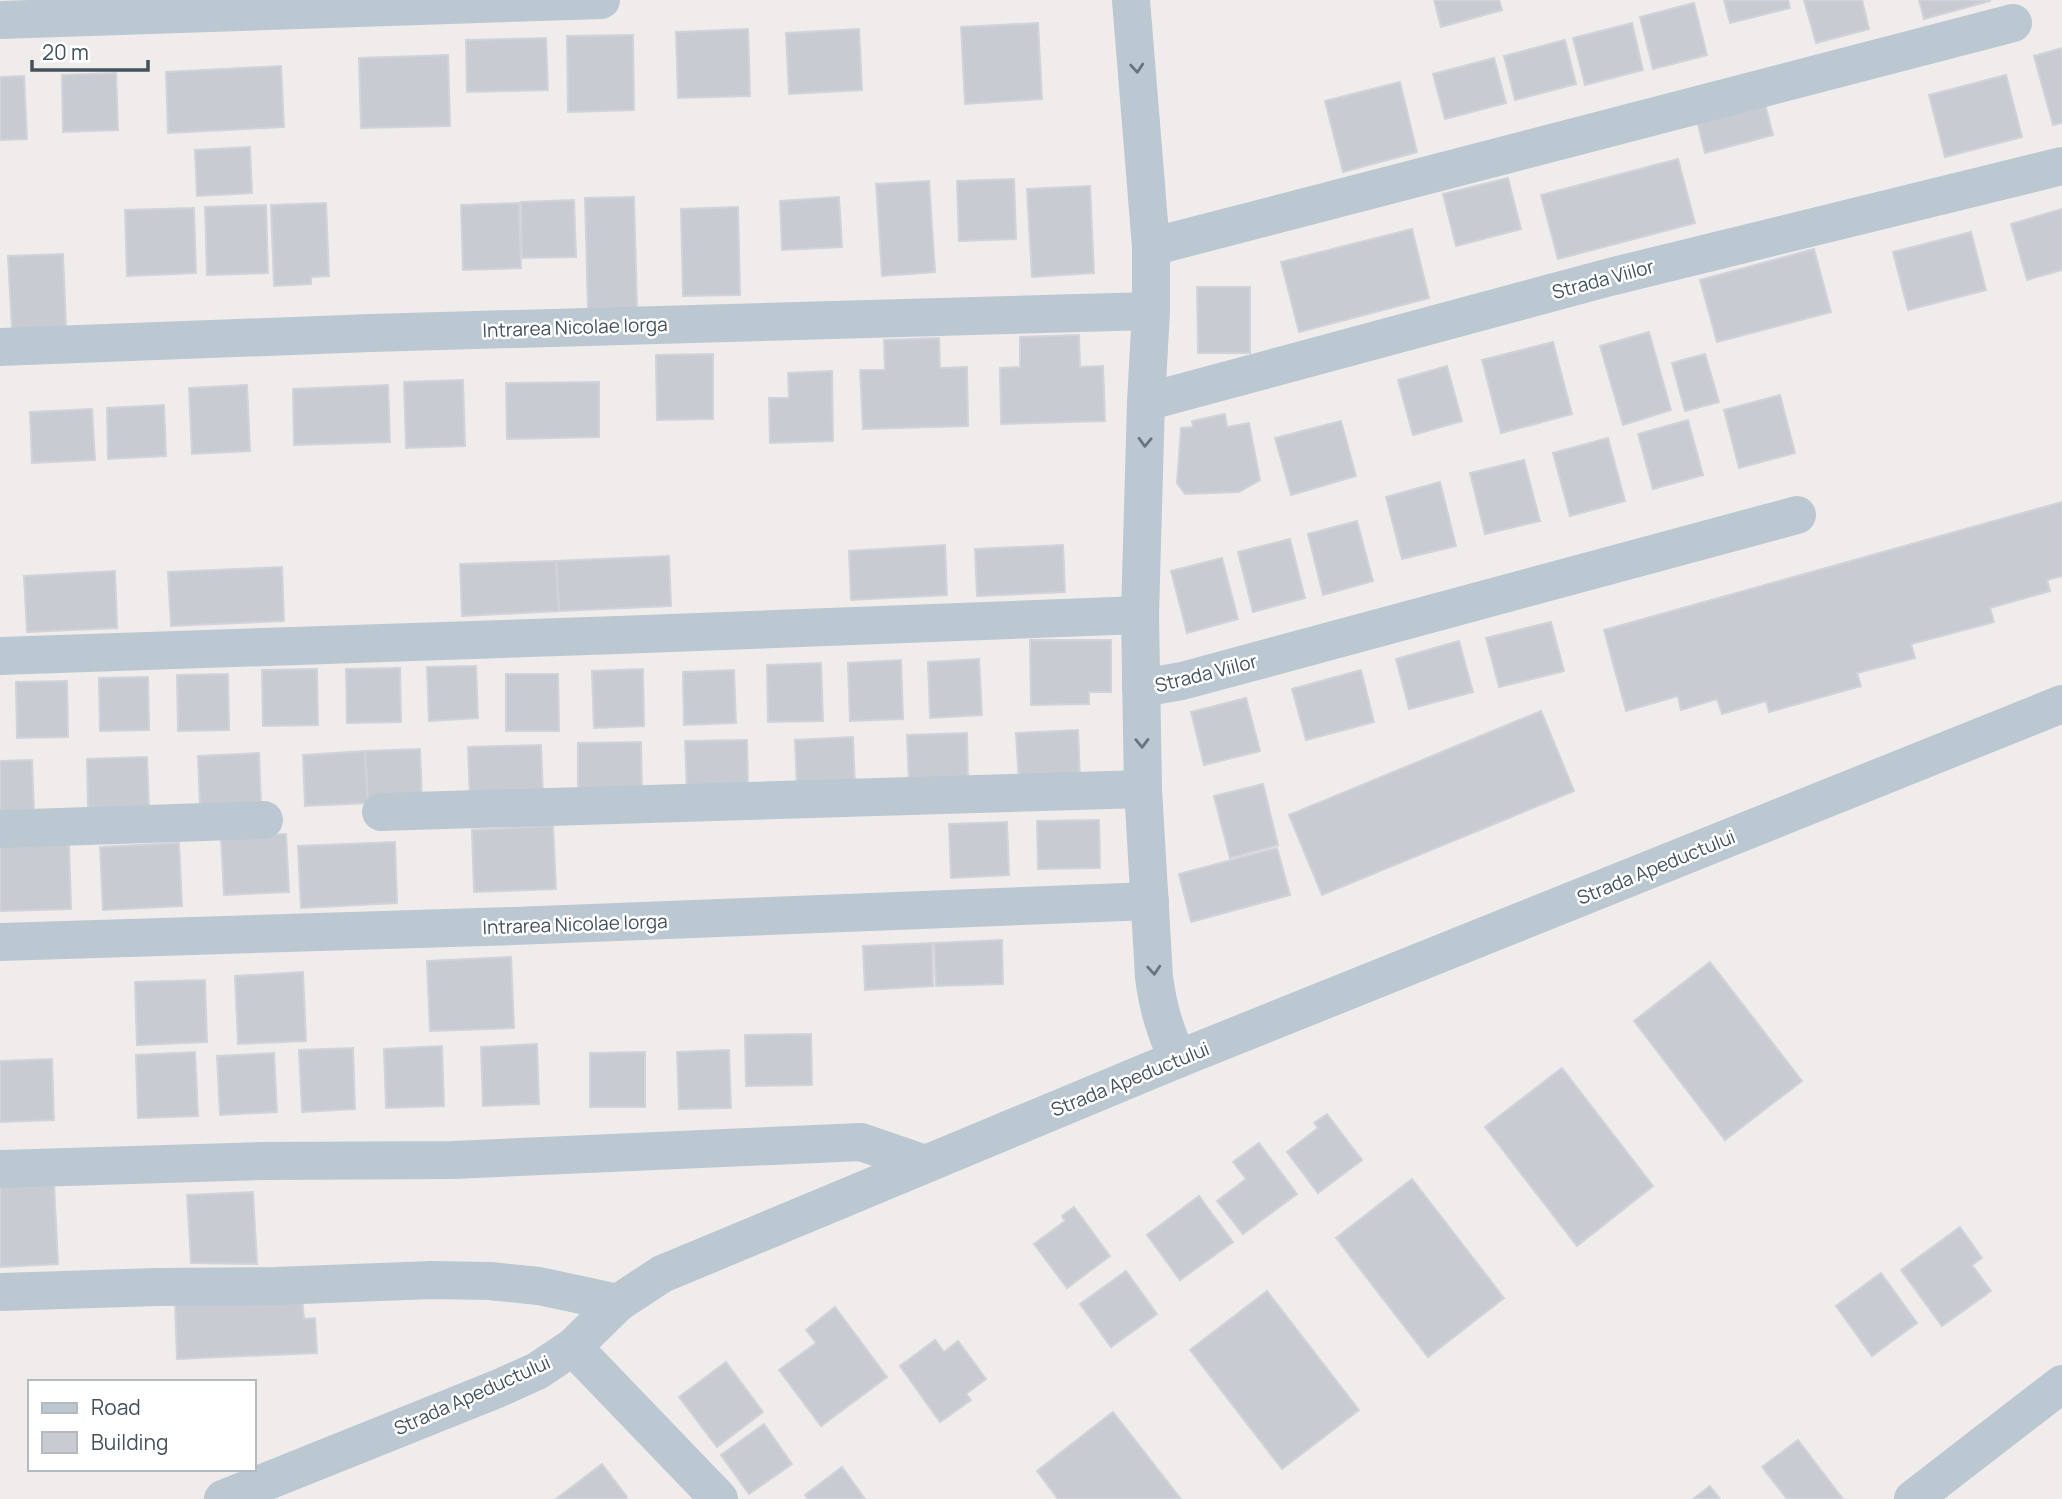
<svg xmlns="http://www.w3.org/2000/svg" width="2062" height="1499" font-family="Manrope,sans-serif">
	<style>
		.building { fill: #c8ccd2; stroke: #d0d3d9; stroke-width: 2 }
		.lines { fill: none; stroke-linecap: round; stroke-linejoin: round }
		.minor { stroke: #bbc8d1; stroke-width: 38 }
		.tertiary { stroke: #bbc8d1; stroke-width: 38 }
		.oneway { stroke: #67757f }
		.labels { text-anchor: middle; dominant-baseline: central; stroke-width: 5; stroke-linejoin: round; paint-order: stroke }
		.street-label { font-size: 19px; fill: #43515c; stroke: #fff }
	</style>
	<rect width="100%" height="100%" fill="#f0ecec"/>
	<!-- building -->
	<g class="building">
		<path d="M1434 0H1499L1502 10 1441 27Z"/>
		<path d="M1724 0H1788L1790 8 1730 23Z"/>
		<path d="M1804 0H1862L1869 29 1816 43Z"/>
		<path d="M1919 0H1990V1L1924 19Z"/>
		<path d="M1694 3 1707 55 1653 69 1640 17Z"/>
		<path d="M1038 23 1042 99 965 104 961 27Z"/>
		<path d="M1632 23 1643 70 1585 85 1573 38Z"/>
		<path d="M748 29 750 96 678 98 676 32Z"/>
		<path d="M859 29 862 90 789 94 786 33Z"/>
		<path d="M633 35 634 110 568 112 567 36Z"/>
		<path d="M546 38 548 90 467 92 466 40Z"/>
		<path d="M1565 40 1576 84 1515 100 1504 56Z"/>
		<path d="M2062 48V123L2053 125 2034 56Z"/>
		<path d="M448 55 450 126 361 128 359 58Z"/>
		<path d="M1494 58 1506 103 1445 119 1433 74Z"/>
		<path d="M281 66 284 127 168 133 166 72Z"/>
		<path d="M116 73 118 130 63 132 62 75Z"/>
		<path d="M2006 75 2022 137 1945 157 1929 95Z"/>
		<path d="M24 76 27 139 0 140V77Z"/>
		<path d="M1400 82 1417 152 1343 172 1325 101Z"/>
		<path d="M1765 104 1773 135 1705 153 1697 121Z"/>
		<path d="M250 147 252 193 197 196 195 150Z"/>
		<path d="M1678 159 1695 223 1558 259 1541 195Z"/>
		<path d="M1508 178 1521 229 1456 246 1443 194Z"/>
		<path d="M1014 179 1016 239 959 241 957 181Z"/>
		<path d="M929 181 935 272 882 276 876 184Z"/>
		<path d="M1090 186 1094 273 1032 277 1027 189Z"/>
		<path d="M634 197 637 308 588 310 585 198Z"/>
		<path d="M839 197 842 247 782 250 780 201Z"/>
		<path d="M574 200 576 257 522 258 521 202Z"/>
		<path d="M326 203 329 276 311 277V284L274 286 271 205Z"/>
		<path d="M519 203 521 268 463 270 461 205Z"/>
		<path d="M266 205 268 273 207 275 205 207Z"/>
		<path d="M738 207 740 295 683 296 681 209Z"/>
		<path d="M194 208 196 273 127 276 125 210Z"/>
		<path d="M2062 209V270L2027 280 2011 224Z"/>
		<path d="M1412 229 1429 298 1299 332 1281 262Z"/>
		<path d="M1971 232 1986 290 1908 310 1893 252Z"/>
		<path d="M1814 249 1831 312 1717 342 1700 280Z"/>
		<path d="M63 254 66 328 12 330 8 256Z"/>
		<path d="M1197 287H1250V353H1198Z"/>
		<path d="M1649 332 1671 410 1623 425 1600 346Z"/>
		<path d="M1079 335 1080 367 1103 366 1105 421 1001 424 1000 368 1020 367V337Z"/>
		<path d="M939 338 940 368 967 367 968 426 863 429 860 370H885L884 340Z"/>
		<path d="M1553 342 1572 414 1501 433 1482 360Z"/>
		<path d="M713 354V419L657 420 656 355Z"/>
		<path d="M1705 354 1719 402 1685 411 1672 363Z"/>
		<path d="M1447 366 1462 421 1413 435 1398 380Z"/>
		<path d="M832 371 833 441 770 443 769 398H789L788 373Z"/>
		<path d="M463 380 465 446 406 448 404 382Z"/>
		<path d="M599 382V437L507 439 506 383Z"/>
		<path d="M247 385 250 451 192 454 189 388Z"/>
		<path d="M388 385 390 442 294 445 293 389Z"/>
		<path d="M1780 395 1795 453 1739 468 1724 410Z"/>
		<path d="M164 405 166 456 108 459 107 408Z"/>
		<path d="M92 409 95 460 32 463 30 412Z"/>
		<path d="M1225 414 1227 427 1249 423 1260 480 1239 492 1185 494 1177 483 1181 428 1193 427 1192 421Z"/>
		<path d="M1688 420 1703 475 1653 489 1638 434Z"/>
		<path d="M1341 421 1356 476 1291 495 1275 438Z"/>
		<path d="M1608 438 1625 501 1570 516 1553 453Z"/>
		<path d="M1524 460 1540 521 1485 534 1470 473Z"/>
		<path d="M1440 482 1456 546 1402 559 1386 497Z"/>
		<path d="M2062 502V576L2047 580 2050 591 1990 608 1994 622 1911 644 1915 658 1857 673 1861 686 1769 712 1766 701 1722 714 1717 699 1681 710 1678 696 1626 711 1604 630Z"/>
		<path d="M1357 521 1373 581 1323 595 1308 534Z"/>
		<path d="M1290 539 1305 598 1253 612 1238 552Z"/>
		<path d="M945 545 947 595 851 600 849 551Z"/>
		<path d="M1063 545 1065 592 977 596 975 549Z"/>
		<path d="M669 556 671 606 559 611 556 561Z"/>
		<path d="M1222 558 1238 619 1187 633 1171 571Z"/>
		<path d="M556 561 559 611 462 616 460 564Z"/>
		<path d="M282 567 284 621 171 626 168 572Z"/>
		<path d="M115 571 117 628 27 632 24 576Z"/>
		<path d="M1551 622 1564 671 1499 687 1486 638Z"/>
		<path d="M1030 640H1111V692H1089V704L1031 705Z"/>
		<path d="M1459 641 1473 692 1409 709 1396 659Z"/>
		<path d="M979 659 982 715 930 718 928 662Z"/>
		<path d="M901 660 903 719 850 721 848 663Z"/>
		<path d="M821 663 823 721 768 722 767 665Z"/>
		<path d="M476 666 478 718 429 721 427 667Z"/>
		<path d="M400 668 401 722 347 723 346 669Z"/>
		<path d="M317 669 318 725 263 726 262 670Z"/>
		<path d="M643 669 644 726 594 728 592 671Z"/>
		<path d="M734 670 736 723 684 725 683 672Z"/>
		<path d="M1361 670 1374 722 1306 740 1292 689Z"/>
		<path d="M228 674 229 730 178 731 177 675Z"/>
		<path d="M506 674H558L559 731H506Z"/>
		<path d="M148 677 149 730 100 731 99 678Z"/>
		<path d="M67 681 68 737 17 738 16 682Z"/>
		<path d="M1246 698 1260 751 1204 765 1191 712Z"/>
		<path d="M1541 711 1574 791 1322 895 1289 815Z"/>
		<path d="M1078 730 1080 780 1019 783 1016 733Z"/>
		<path d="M967 733 968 780 909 782 907 735Z"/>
		<path d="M853 737 855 786 797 788 795 740Z"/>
		<path d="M747 740 748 791 687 793 685 741Z"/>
		<path d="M641 742 642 792 578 793V743Z"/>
		<path d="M541 745 543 798 470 800 468 747Z"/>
		<path d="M420 749 422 801 368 803 365 751Z"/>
		<path d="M365 751 368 803 305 806 303 755Z"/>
		<path d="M259 753 261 805 200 807 198 756Z"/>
		<path d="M147 757 149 806 88 808 87 759Z"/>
		<path d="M32 760 34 812 0 813V761Z"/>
		<path d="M1263 784 1278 845 1230 858 1214 796Z"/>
		<path d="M1099 820 1100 868 1038 869 1037 821Z"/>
		<path d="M1007 822 1009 875 951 878 949 824Z"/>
		<path d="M553 826 556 889 474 892 472 830Z"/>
		<path d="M286 834 289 892 224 895 221 837Z"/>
		<path d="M395 842 397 903 301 908 298 846Z"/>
		<path d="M179 843 182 906 103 910 100 847Z"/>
		<path d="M69 844 71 909 0 911V846Z"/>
		<path d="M1277 848 1290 895 1191 922 1179 874Z"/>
		<path d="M1002 940 1003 984 936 986 934 943Z"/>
		<path d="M932 943 933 986 865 990 863 946Z"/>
		<path d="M511 957 514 1028 430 1031 427 961Z"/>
		<path d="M1710 962 1802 1081 1725 1140 1634 1021Z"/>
		<path d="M303 972 306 1041 238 1044 235 976Z"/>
		<path d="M205 980 207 1042 137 1045 135 982Z"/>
		<path d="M811 1034 812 1085 746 1086 745 1035Z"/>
		<path d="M537 1044 539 1104 483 1106 481 1047Z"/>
		<path d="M442 1046 444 1106 386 1108 384 1049Z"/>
		<path d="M353 1048 355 1109 302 1112 299 1050Z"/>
		<path d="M729 1050 731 1108 679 1109 677 1052Z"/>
		<path d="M195 1052 198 1116 138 1118 136 1055Z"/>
		<path d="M645 1052V1107H590V1053Z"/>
		<path d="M274 1053 277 1112 220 1115 217 1056Z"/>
		<path d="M52 1059 54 1120 0 1122V1061Z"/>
		<path d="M1562 1068 1653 1186 1577 1246 1485 1127Z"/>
		<path d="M1327 1114 1362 1160 1318 1193 1287 1152 1318 1128 1314 1123Z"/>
		<path d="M1259 1143 1297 1194 1243 1234 1217 1201 1246 1179 1233 1162Z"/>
		<path d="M1412 1179 1504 1298 1428 1357 1336 1238Z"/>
		<path d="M54 1184 58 1264 0 1267V1187Z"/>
		<path d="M253 1192 257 1264 191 1263 187 1195Z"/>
		<path d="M1199 1196 1233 1242 1180 1280 1147 1235Z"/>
		<path d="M1074 1207 1110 1256 1067 1288 1034 1244 1065 1221 1062 1216Z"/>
		<path d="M1960 1227 1982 1258 1972 1265 1991 1291 1942 1326 1901 1270Z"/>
		<path d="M1126 1271 1157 1314 1111 1347 1080 1304Z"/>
		<path d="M1881 1273 1917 1323 1872 1356 1836 1306Z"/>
		<path d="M1267 1291 1359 1410 1282 1469 1190 1350Z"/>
		<path d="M302 1296 304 1319 315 1318 317 1353 177 1359 175 1302Z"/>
		<path d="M835 1307 887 1377 821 1426 779 1370 816 1343 806 1330Z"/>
		<path d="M935 1340 944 1352 958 1341 986 1379 966 1394 971 1400 940 1422 900 1366Z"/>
		<path d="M726 1362 763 1412 717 1447 679 1397Z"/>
		<path d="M1113 1412 1181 1499H1058L1037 1471Z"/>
		<path d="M764 1424 792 1464 749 1494 721 1455Z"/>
		<path d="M1798 1440 1843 1499H1787L1762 1467Z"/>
		<path d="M602 1464 627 1497 625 1499H556Z"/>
		<path d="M842 1467 865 1499H808L805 1495Z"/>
		<path d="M1710 1486 1720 1499H1693Z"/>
	</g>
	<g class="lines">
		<!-- minor -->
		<g class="minor">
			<path d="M0 20 601 0"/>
			<path d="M1151 247 2013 23"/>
			<path d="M0 347 371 333 1151 311"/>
			<path d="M1146 402 1610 277 2062 166"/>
			<path d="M0 656 618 635 1140 615"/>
			<path d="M1141 688 1182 681 1797 515"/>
			<path d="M381 812 1143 789"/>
			<path d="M0 829 264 820"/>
			<path d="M0 942 514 926 1150 901"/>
			<path d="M0 1169 263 1161 453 1160 861 1142 925 1164"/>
			<path d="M0 1292 158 1287 275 1286 432 1280 490 1281 539 1286 618 1303"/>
			<path d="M573 1347 719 1499"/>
			<path d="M1913 1499 2062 1384"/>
		</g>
		<!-- tertiary -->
		<g class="tertiary">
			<path d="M1131 0 1151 247V311L1146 402 1140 615 1143 789 1154 977C1158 1008 1165 1031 1178 1059"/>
			<path d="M223 1499 497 1389 537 1371 573 1347 618 1303 662 1274 1178 1059 2062 704"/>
		</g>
	</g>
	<!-- one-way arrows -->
	<defs><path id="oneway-chevron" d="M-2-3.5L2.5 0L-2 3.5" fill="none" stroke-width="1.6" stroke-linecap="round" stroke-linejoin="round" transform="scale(1.75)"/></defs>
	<g class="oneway">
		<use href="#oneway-chevron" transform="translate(1137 68) rotate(85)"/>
		<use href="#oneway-chevron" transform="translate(1145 442) rotate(92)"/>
		<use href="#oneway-chevron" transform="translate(1142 743) rotate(89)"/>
		<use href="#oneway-chevron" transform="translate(1154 970) rotate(86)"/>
	</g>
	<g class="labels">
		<!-- street labels -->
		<g class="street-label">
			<text transform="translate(1603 279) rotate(-15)">Strada Viilor</text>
			<text transform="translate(575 327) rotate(-2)">Intrarea Nicolae Iorga</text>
			<text transform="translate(1206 673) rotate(-14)">Strada Viilor</text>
			<text transform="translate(1656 867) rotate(-22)">Strada Apeductului</text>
			<text transform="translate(575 924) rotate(-2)">Intrarea Nicolae Iorga</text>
			<text transform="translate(1130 1079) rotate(-22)">Strada Apeductului</text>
			<text transform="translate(472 1395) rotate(-24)">Strada Apeductului</text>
		</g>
	</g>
	<!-- legend -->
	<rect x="28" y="1380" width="228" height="91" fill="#ffffff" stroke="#b4b9be" stroke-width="2"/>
	<rect x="42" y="1403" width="35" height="10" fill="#bbc8d1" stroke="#b4b9be" stroke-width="2"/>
	<text x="91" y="1415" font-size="21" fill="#43515c">Road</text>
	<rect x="42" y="1432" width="35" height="21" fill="#c8ccd2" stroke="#b4b9be" stroke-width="2"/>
	<text x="91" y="1450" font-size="21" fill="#43515c">Building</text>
	<!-- scale -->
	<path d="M32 60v10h116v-10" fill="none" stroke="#43515c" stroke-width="3.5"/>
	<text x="42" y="60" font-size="21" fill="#43515c" stroke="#ffffff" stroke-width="5" paint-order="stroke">20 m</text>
</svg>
